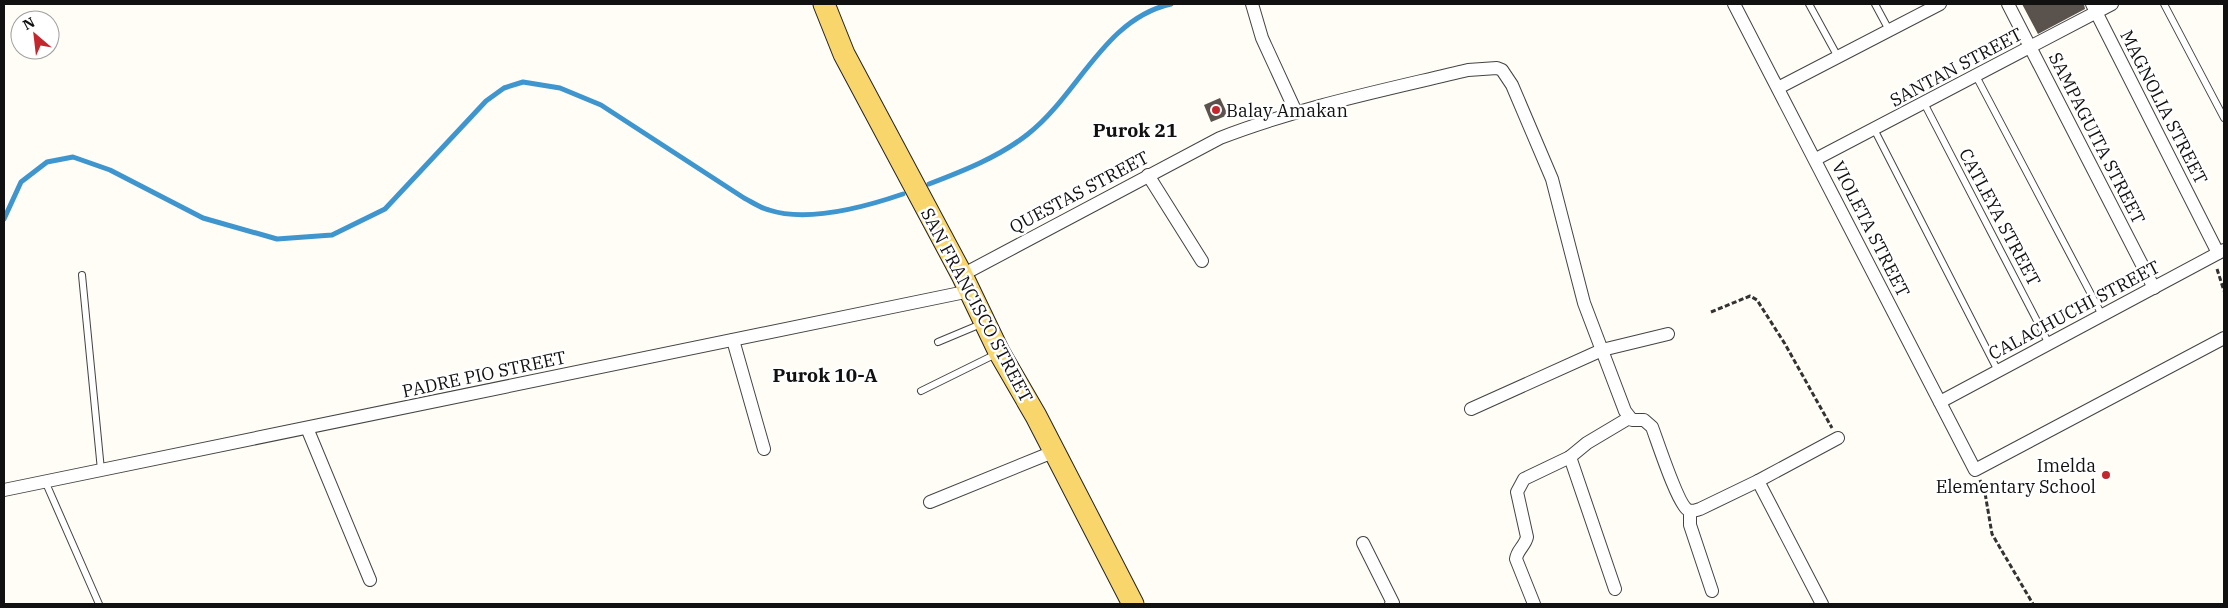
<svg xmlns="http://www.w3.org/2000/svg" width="2228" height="608" font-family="'IBM Plex Serif',serif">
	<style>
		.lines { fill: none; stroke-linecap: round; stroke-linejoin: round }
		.stream { stroke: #3f96cf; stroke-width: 5 }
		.building { fill: #5a524d }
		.lane-casing { stroke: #444; stroke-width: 8 }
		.street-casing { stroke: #444; stroke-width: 14 }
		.primary-casing { stroke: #222; stroke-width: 23 }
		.path { stroke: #333; stroke-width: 3; stroke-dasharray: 5 2.5; stroke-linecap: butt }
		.lane { stroke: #fff; stroke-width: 6 }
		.street { stroke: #fff; stroke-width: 12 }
		.primary { stroke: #f9d66b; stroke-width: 21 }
		.poi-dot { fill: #c4262e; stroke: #fff; stroke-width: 2 }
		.labels { text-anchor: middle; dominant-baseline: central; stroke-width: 5; stroke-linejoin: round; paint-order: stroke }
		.street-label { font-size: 18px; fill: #111; stroke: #fff }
		.poi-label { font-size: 18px; fill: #111; stroke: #fff; text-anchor: start }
		.neighbourhood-label { font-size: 19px; font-weight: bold; fill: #111; stroke: #fff }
	</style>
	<rect width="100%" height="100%" fill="#fffdf5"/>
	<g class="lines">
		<!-- stream -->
		<g class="stream">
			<path d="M929 184C963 171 999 157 1028 134 1079 94 1104 19 1171 4"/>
			<path d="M4 219 21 182 47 162 73 157 110 170 203 218 277 239 332 235 385 209 486 101 504 88 523 82 560 88 601 105 744 198C752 202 760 208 769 210 808 223 865 207 903 194"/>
		</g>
	</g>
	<!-- building -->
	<g class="building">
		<path d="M2022 4H2084L2085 9 2038 34Z"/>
		<path d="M1220 98 1228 115 1211 122 1204 105Z"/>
	</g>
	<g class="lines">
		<defs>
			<g id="lane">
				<path d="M1809 4 1838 57"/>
				<path d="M1875 4 1889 30"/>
				<path d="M2164 4 2224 118"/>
				<path d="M1976 76 2102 315"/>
				<path d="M1924 103 2049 344"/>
				<path d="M1874 129 1998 371"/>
				<path d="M82 275 101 470"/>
				<path d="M938 342 981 324"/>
				<path d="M921 391 996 354"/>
				<path d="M45 481 99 604"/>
			</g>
			<g id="street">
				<path d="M1252 4 1262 38 1296 112"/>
				<path d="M1734 4 1975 470 2224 338"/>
				<path d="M2008 4 2154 288"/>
				<path d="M2092 4 2218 253"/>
				<path d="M1778 88 1940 4"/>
				<path d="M1816 159 2112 4"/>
				<path d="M1148 175 1202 261"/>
				<path d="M962 275 1220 138C1300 107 1385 90 1468 70L1497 68 1502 70 1512 85 1552 179 1584 303 1625 411 1632 420H1644L1652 427C1657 440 1678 505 1688 510 1692 512 1696 510 1700 509L1758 481 1838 438"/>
				<path d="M733 340 764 449"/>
				<path d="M1940 402 2224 250"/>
				<path d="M1471 409 1602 350 1668 334"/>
				<path d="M307 428 370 580"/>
				<path d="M1570 457 1615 589"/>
				<path d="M1758 481 1822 604"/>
				<path d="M4 490 970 291"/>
				<path d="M930 502 1053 452"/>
				<path d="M1690 511V525L1712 591"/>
				<path d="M1363 543 1393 603 1391 604"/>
				<path d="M1534 604 1516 559C1517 550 1525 546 1527 537L1517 492 1524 479 1570 457 1587 443 1629 418"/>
			</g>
			<path id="primary" d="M824 4 844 54 962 275 999 352 1036 416 1133 604"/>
		</defs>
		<!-- lane casing -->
		<use href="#lane" class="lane-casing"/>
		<!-- street casing -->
		<use href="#street" class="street-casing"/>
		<!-- primary casing -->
		<use href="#primary" class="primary-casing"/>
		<!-- path -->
		<g class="path">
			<path d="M2217 269 2224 291"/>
			<path d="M1711 312 1750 296 1757 300 1785 344 1832 428"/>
			<path d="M1980 480 1985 493 1992 534 2033 604"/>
		</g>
		<!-- lane -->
		<use href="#lane" class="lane"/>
		<!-- street -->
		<use href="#street" class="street"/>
		<!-- primary -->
		<use href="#primary" class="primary"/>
	</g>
	<!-- markers -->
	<g class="poi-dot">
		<circle cx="1216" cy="110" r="5"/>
		<circle cx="2106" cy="475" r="5"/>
	</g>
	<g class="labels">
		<!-- street labels -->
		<g class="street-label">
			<text transform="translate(1956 67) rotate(-28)">SANTAN STREET</text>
			<text transform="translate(2164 107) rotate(63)">MAGNOLIA STREET</text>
			<text transform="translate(2097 138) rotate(63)">SAMPAGUITA STREET</text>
			<text transform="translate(1079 192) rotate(-28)">QUESTAS STREET</text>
			<text transform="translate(2000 217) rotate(62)">CATLEYA STREET</text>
			<text transform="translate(1871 229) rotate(63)">VIOLETA STREET</text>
			<text transform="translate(977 305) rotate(62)">SAN FRANCISCO STREET</text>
			<text transform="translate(2074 310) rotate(-28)">CALACHUCHI STREET</text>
			<text transform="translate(484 374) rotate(-12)">PADRE PIO STREET</text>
		</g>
		<!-- poi labels -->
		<g class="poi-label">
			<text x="1226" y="110">Balay Amakan</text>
			<text x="2096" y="465" text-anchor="end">Imelda<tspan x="2096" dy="21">Elementary School</tspan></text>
		</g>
		<!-- neighbourhood labels -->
		<g class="neighbourhood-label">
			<text x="1135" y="130">Purok 21</text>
			<text x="825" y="375">Purok 10-A</text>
		</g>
	</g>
	<!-- border -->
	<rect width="2228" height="608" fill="none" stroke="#111111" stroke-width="10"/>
	<!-- north arrow -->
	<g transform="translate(35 35) rotate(332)"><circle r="24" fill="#ffffff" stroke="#a0a0a0"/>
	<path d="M0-4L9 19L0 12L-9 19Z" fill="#c4262e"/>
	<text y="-8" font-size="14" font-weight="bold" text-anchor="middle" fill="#111111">N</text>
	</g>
</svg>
